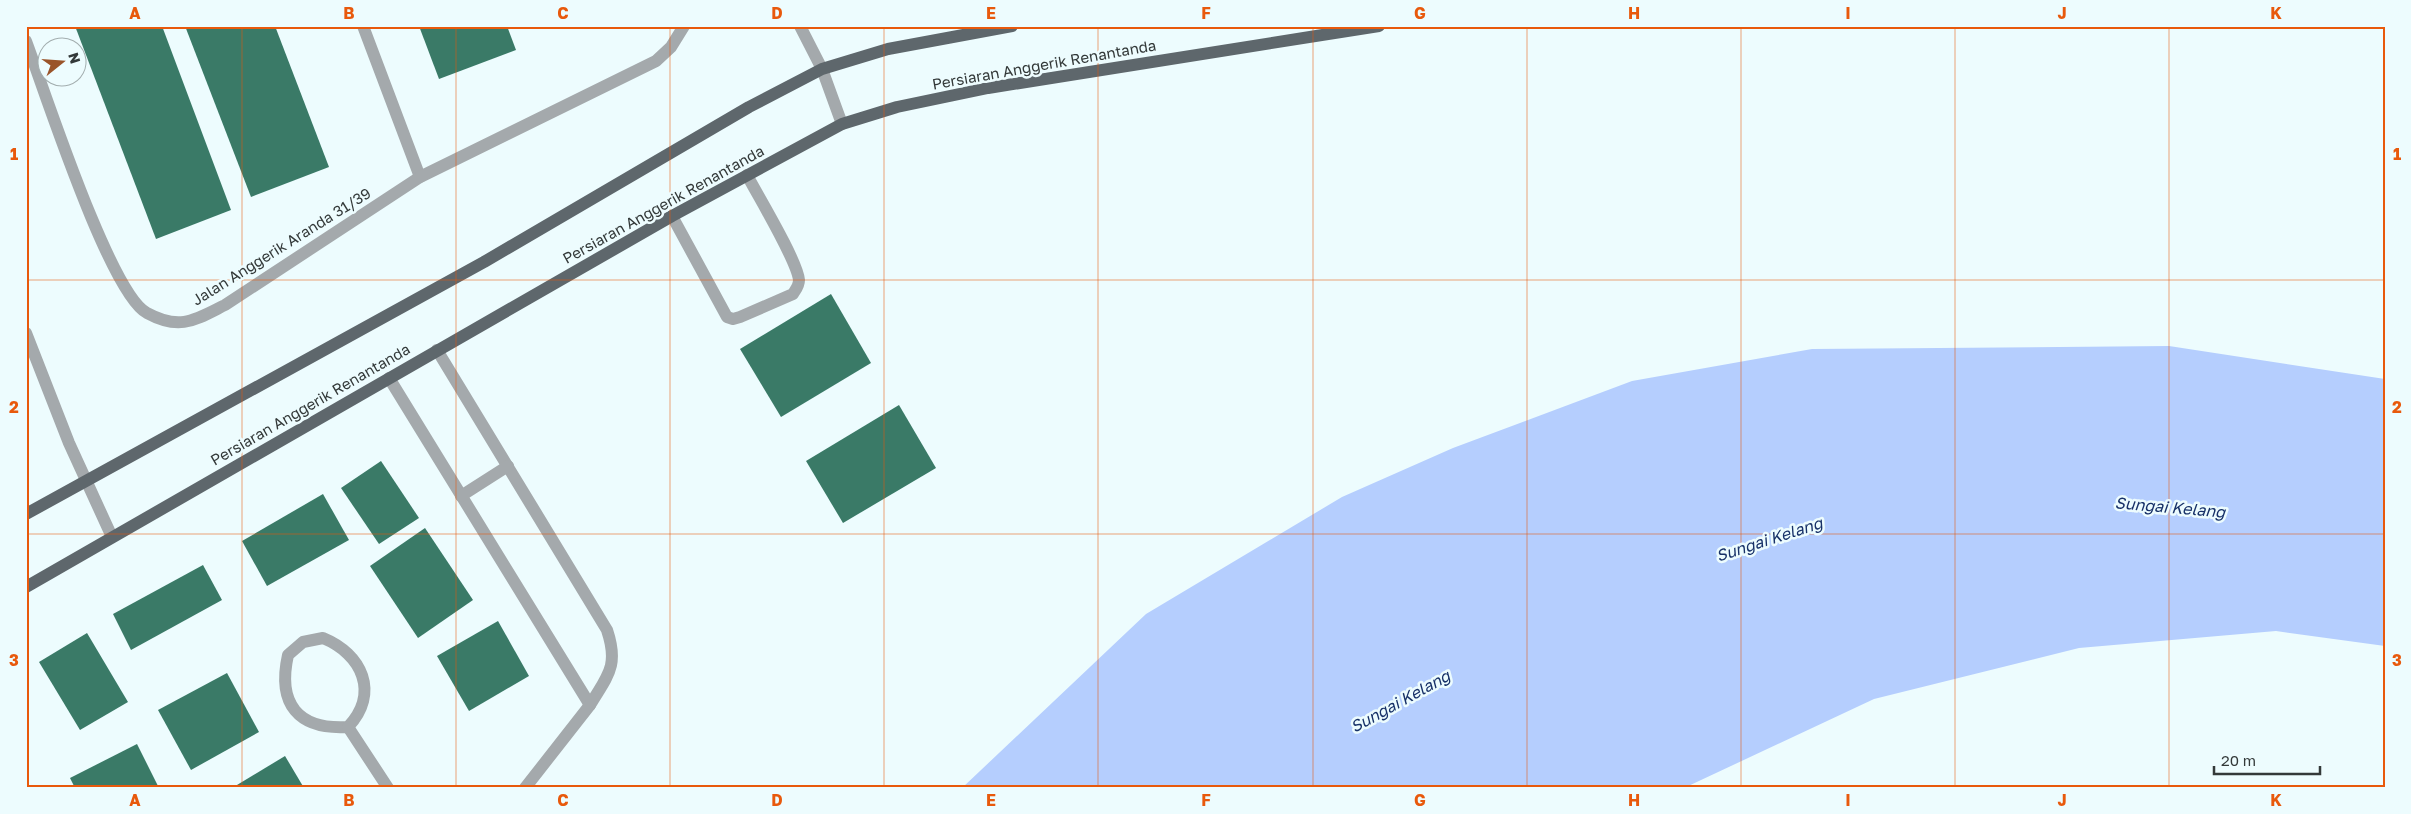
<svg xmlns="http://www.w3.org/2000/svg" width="2411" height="814" font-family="'Golos Text',sans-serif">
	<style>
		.water { fill: #b5cefe }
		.building { fill: #3a7a67 }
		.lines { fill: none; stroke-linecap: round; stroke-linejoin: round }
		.minor { stroke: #a4a9ac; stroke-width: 12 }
		.major { stroke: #5e676c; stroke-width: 12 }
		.grid { fill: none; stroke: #e8590c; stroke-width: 1; stroke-opacity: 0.55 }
		.labels { text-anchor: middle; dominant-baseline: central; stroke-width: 5; stroke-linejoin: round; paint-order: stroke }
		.street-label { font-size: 15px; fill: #333939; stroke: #edfcfe }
		.water-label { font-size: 16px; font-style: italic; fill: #173168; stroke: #edfcfe }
		.neatline { fill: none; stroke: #e8590c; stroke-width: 2 }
		.grid-label { font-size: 16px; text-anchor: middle; font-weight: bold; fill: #e8590c }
	</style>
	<rect width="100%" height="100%" fill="#edfcfe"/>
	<!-- water -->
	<path class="water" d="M2169 346 2385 379V646L2276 631 2079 648 1874 699 1684 788H962L1146 614 1342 497 1453 448 1632 381 1812 349Z"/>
	<!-- building -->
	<g class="building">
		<path d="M75 26H162L231 210 156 239Z"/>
		<path d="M185 26H275L329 167 251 197Z"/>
		<path d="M419 26H507L516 50 439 79Z"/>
		<path d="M831 294 871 363 781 417 740 349Z"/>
		<path d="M899 405 936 468 843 523 806 461Z"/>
		<path d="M381 461 419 518 379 544 341 488Z"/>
		<path d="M323 494 349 540 267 586 242 541Z"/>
		<path d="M425 528 473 600 418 638 370 566Z"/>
		<path d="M203 565 222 600 131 650 113 614Z"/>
		<path d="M498 621 529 676 469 711 437 656Z"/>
		<path d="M87 633 128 702 80 730 39 662Z"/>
		<path d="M227 673 259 732 191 770 158 710Z"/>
		<path d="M137 744 159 788H75L70 778Z"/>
		<path d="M285 756 304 788H232Z"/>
	</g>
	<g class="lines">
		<!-- minor -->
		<g class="minor">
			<path d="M363 26 420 177"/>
			<path d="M800 26 822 69 842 124"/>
			<path d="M26 41C44 89 110 294 147 313 180 331 195 320 225 305L420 177 656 61 671 47 684 26"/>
			<path d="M672 216 727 317 733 319 740 317 793 294C796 289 799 286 799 280 797 260 758 196 747 175"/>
			<path d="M26 333 69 443 112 537"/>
			<path d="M389 378 590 705C608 675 619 666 607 630L437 350"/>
			<path d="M461 496 508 466"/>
			<path d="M323 638C362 654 380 693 348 727 298 730 277 704 288 655L303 642Z"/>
			<path d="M348 727 388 788"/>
			<path d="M525 788 590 705"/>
		</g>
		<!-- major -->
		<g class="major">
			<path d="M26 514 484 262 749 107 822 69 888 49 1012 26"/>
			<path d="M26 587 672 216 842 124 897 107 988 88 1379 26"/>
		</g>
	</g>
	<!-- grid -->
	<path class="grid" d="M242 26V788M456 26V788M670 26V788M884 26V788M1098 26V788M1313 26V788M1527 26V788M1741 26V788M1955 26V788M2169 26V788M26 280H2385M26 534H2385"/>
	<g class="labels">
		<!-- street labels -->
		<g class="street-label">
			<text transform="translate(1044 64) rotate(-10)">Persiaran Anggerik Renantanda</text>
			<text transform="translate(663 204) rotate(-29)">Persiaran Anggerik Renantanda</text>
			<text transform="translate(281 246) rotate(-32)">Jalan Anggerik Aranda 31/39</text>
			<text transform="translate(310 404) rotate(-30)">Persiaran Anggerik Renantanda</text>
		</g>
		<!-- water labels -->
		<g class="water-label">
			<text transform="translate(2170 507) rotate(5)">Sungai Kelang</text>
			<text transform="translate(1769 539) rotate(-18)">Sungai Kelang</text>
			<text transform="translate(1400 701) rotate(-29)">Sungai Kelang</text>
		</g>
	</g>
	<!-- border -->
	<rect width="2411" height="814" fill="none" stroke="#edfcfe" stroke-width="55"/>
	<!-- north arrow -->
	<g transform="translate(62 62) rotate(73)"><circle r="24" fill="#edfcfe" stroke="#a3aeaf"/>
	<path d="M0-4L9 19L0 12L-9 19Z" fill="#9a542a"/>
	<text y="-8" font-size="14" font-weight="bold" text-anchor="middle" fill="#333939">N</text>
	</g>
	<!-- scale -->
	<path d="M2214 766v8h106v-8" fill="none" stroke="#333939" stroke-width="2.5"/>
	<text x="2221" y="766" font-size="15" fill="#333939" stroke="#edfcfe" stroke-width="4" paint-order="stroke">20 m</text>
	<rect x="28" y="28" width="2356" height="758" class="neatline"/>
	<g class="grid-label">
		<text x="135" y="19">A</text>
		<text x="349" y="19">B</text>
		<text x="563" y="19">C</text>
		<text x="777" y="19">D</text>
		<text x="991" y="19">E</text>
		<text x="1206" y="19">F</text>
		<text x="1420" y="19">G</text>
		<text x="1634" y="19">H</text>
		<text x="1848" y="19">I</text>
		<text x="2062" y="19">J</text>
		<text x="2276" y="19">K</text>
		<text x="14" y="160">1</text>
		<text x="2397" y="160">1</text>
		<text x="14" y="413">2</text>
		<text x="2397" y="413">2</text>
		<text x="14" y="666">3</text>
		<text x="2397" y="666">3</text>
		<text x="135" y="806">A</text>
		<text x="349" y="806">B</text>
		<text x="563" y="806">C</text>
		<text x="777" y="806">D</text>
		<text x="991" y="806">E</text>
		<text x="1206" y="806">F</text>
		<text x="1420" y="806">G</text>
		<text x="1634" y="806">H</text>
		<text x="1848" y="806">I</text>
		<text x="2062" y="806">J</text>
		<text x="2276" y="806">K</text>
	</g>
</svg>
